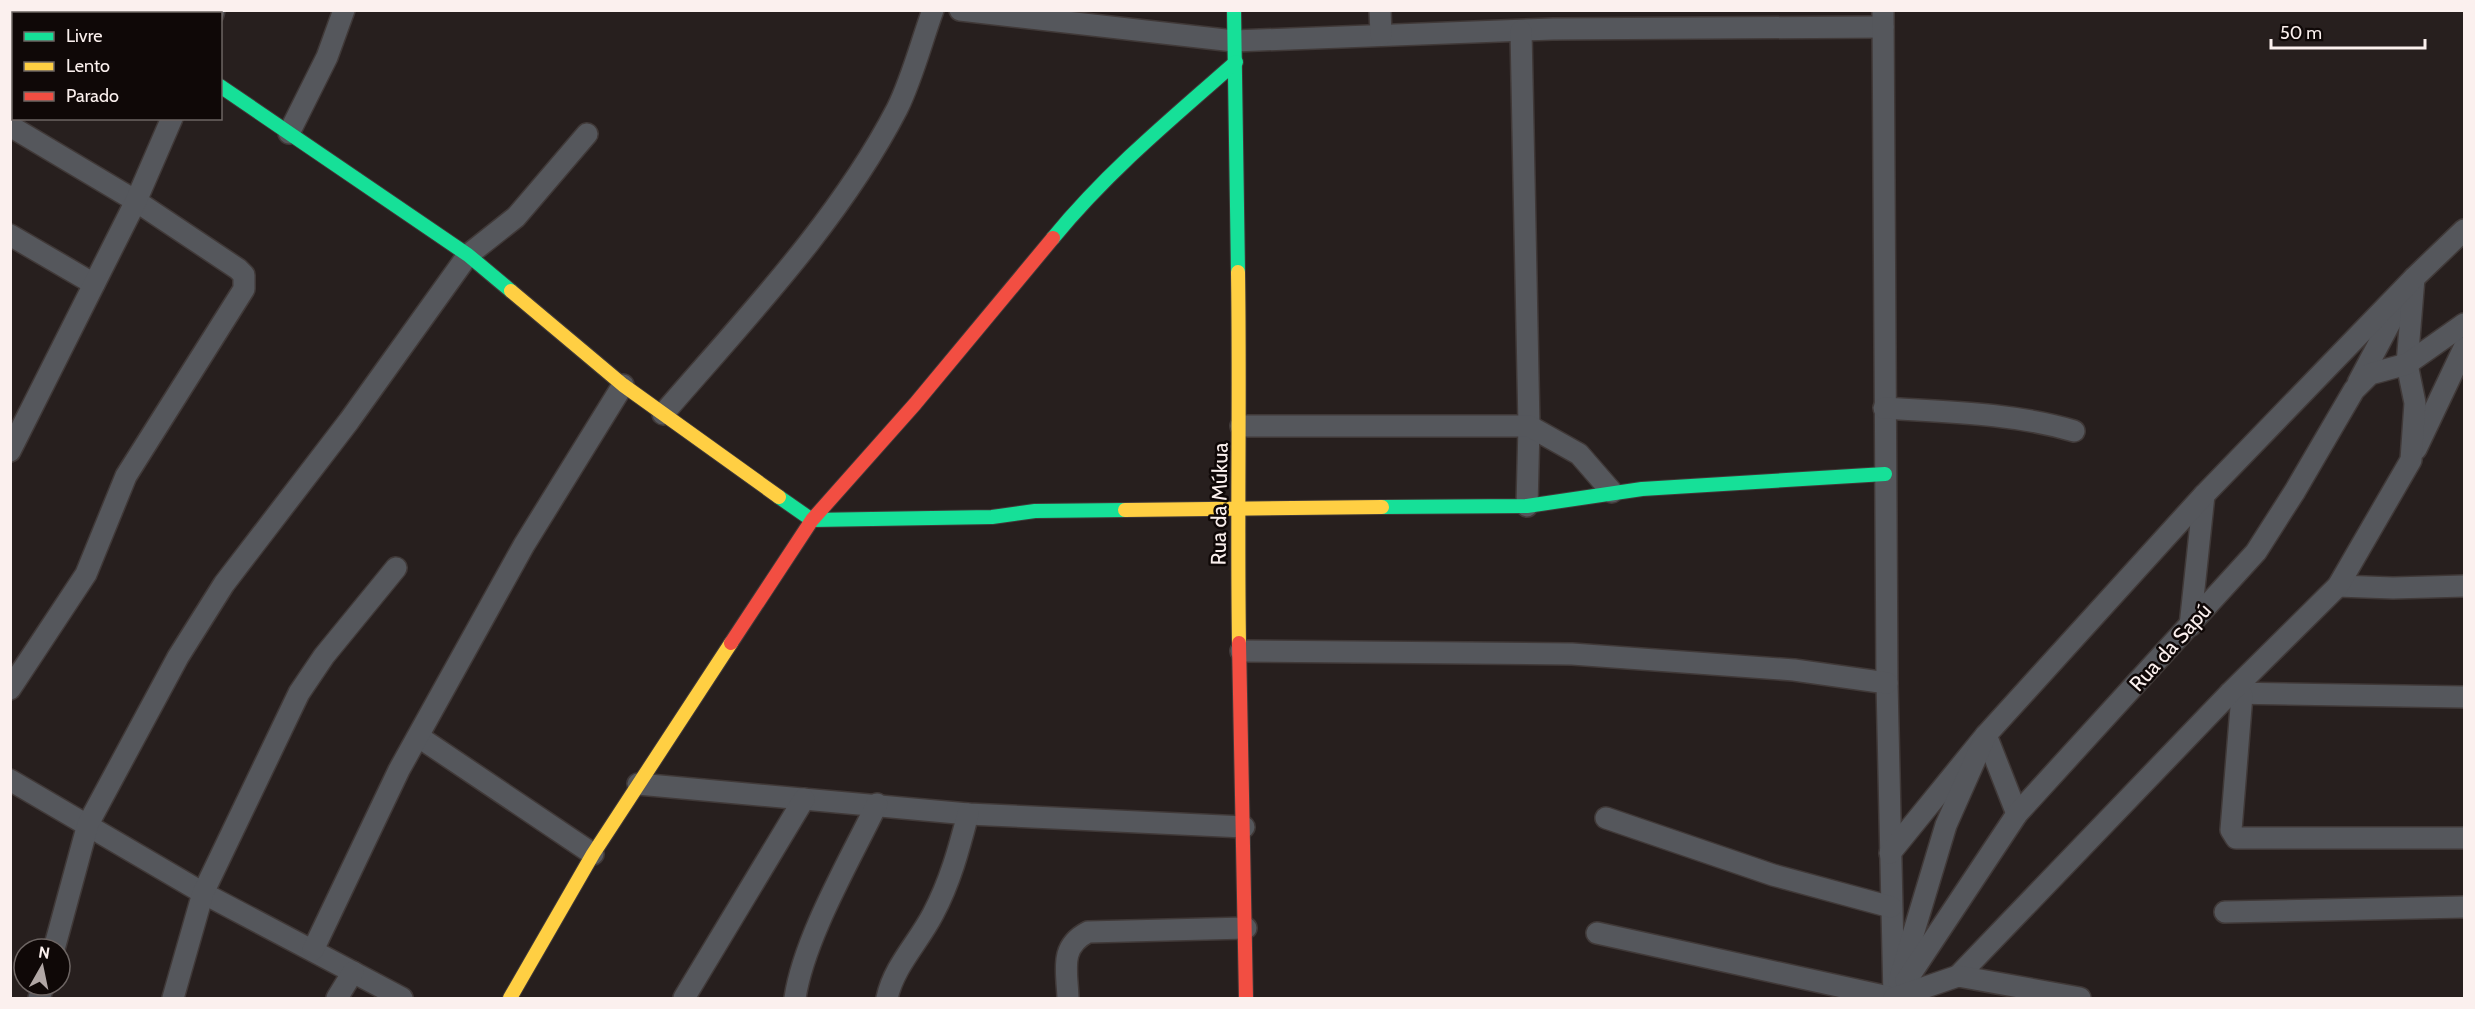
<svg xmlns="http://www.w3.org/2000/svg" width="2475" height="1009" font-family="Cabin,sans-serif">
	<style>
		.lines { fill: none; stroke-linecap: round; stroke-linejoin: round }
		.street-casing { stroke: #403938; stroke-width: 24 }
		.fast-casing { stroke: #403938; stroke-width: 16 }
		.slow-casing { stroke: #403938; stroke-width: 16 }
		.jam-casing { stroke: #403938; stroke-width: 16 }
		.street { stroke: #55575c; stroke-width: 21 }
		.fast { stroke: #16e098; stroke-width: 14 }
		.slow { stroke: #ffcf43; stroke-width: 14 }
		.jam { stroke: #f24e42; stroke-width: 14 }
		.labels { text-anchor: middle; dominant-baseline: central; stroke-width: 5; stroke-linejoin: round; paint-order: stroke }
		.street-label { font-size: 21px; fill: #fbf0ee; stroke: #0f0807 }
	</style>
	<rect width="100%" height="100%" fill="#271f1e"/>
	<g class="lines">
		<defs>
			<g id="street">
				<path d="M118 10 122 14"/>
				<path d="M960 10 1234 41 1553 29 1883 27"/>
				<path d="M1380 10 1381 35"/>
				<path d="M1883 10 1887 683 1894 998"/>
				<path d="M213 14 214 10"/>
				<path d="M1521 31 1529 426 1527 506"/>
				<path d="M10 126 136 201 238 269 244 275V289L126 476 86 574 10 689"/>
				<path d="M289 133 327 57 344 10"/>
				<path d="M10 235 94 284"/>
				<path d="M2358 383 2401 302"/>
				<path d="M1884 408C1948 412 2013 413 2074 431"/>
				<path d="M663 414C745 319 839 221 897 109 912 79 921 43 933 10"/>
				<path d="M1241 426H1529L1579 454 1612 492"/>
				<path d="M2416 449 2464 348"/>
				<path d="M10 451 136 201 172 118"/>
				<path d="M2338 586 2393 588 2464 586"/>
				<path d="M2190 626 2204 495"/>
				<path d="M1241 651 1572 654 1794 670 1887 683"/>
				<path d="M2230 693 2464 697"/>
				<path d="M2242 695 2231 830 2236 838H2464"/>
				<path d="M419 737 593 854"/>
				<path d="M10 780 203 893 402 998"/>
				<path d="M638 784 968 814 1244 827"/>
				<path d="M1606 818 1773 875 1891 907"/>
				<path d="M1890 853 1986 735 2017 814"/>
				<path d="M2225 912 2464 907"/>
				<path d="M1597 933 1893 998"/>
				<path d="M54 949 88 824 178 657 224 584 349 421 468 255 516 217 587 134"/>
				<path d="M313 950 399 770 524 545 623 385"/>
				<path d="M1958 976 2230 693 2338 586 2411 460 2415 403 2407 364 2414 278"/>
				<path d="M1899 981 1946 825 1986 735 2204 495 2414 278 2464 230"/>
				<path d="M1906 981 2017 814 2256 552 2295 491 2354 390 2370 374 2407 364 2464 324"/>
				<path d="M39 998 44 985"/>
				<path d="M173 998 203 893 299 693 324 656 396 568"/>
				<path d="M337 998 353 972"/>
				<path d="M684 998 804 799"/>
				<path d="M795 998C804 938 850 860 877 804"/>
				<path d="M887 998C894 966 918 943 933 914 950 882 959 849 968 814"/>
				<path d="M1068 998C1067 970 1059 947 1088 932L1246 928"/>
				<path d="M1894 998 1958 976 2080 998"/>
			</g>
			<g id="fast">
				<path d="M1234 10 1238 272"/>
				<path d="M220 86 468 255 511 291"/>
				<path d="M1053 238C1107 172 1172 118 1236 62"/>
				<path d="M779 497 812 520 992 517 1035 511 1125 510"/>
				<path d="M1382 507 1527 506 1642 489 1885 474"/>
			</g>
			<g id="slow">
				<path d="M1238 272C1240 396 1237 519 1239 643"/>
				<path d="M511 291 623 385 779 497"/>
				<path d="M1125 510 1382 507"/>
				<path d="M510 998 593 854 731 643"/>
			</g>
			<g id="jam">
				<path d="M731 643 812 520 915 404 1053 238"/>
				<path d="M1239 643 1246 998"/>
			</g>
		</defs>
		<!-- street casing -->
		<use href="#street" class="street-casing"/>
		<!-- fast casing -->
		<use href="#fast" class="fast-casing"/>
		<!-- slow casing -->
		<use href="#slow" class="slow-casing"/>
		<!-- jam casing -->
		<use href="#jam" class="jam-casing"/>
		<!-- street -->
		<use href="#street" class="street"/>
		<!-- fast -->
		<use href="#fast" class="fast"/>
		<!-- slow -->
		<use href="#slow" class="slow"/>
		<!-- jam -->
		<use href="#jam" class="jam"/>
	</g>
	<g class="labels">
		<!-- street labels -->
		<g class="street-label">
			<text transform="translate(1219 504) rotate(-89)">Rua da Múkua</text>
			<text transform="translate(2170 647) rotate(-48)">Rua da Sapú</text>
		</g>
	</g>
	<!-- border -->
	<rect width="2475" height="1009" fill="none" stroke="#fbf0ee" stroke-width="24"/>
	<!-- legend -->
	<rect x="12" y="12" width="210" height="108" fill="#0f0807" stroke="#6d6563" stroke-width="1.5"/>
	<rect x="24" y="32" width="30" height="9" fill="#16e098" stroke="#6d6563" stroke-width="1.5"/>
	<text x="66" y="42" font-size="18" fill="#fbf0ee">Livre</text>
	<rect x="24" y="62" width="30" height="9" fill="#ffcf43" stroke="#6d6563" stroke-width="1.5"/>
	<text x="66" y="72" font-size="18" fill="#fbf0ee">Lento</text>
	<rect x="24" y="92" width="30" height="9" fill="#f24e42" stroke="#6d6563" stroke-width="1.5"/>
	<text x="66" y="102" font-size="18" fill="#fbf0ee">Parado</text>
	<!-- north arrow -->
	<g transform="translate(42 967) rotate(9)"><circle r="28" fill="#0f0807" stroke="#6d6563" stroke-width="1.5"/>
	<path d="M0-4.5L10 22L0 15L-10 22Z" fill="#b1a7a5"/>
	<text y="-9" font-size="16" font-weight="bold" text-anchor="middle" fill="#fbf0ee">N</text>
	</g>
	<!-- scale -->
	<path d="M2271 39v9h154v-9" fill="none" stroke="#fbf0ee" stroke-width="3"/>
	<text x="2280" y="39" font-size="18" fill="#fbf0ee" stroke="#0f0807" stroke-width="4.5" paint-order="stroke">50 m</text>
</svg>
